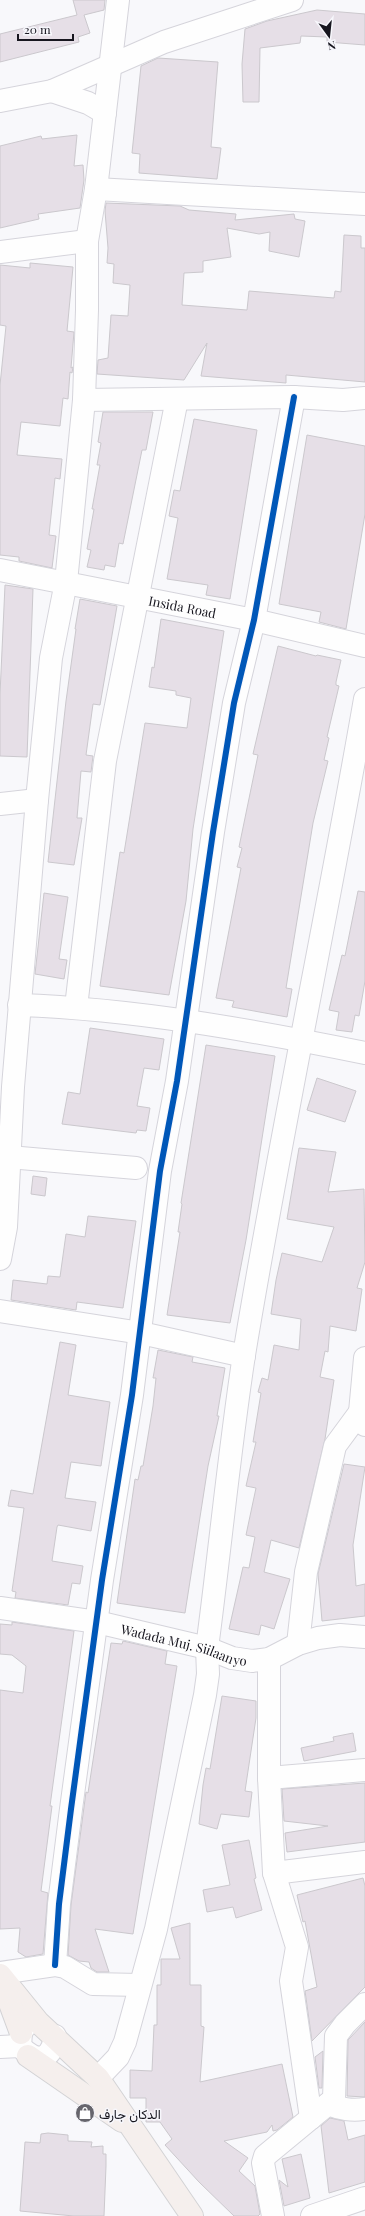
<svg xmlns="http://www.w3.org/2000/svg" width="365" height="2216" font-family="'Playfair Display',Vazirmatn,serif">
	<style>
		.building { fill: #e6dfe7; stroke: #cbc8cd }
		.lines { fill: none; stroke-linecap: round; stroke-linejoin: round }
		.minor-casing { stroke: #d5d4db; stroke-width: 24 }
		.major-casing { stroke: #d3d3d5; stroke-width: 24 }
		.minor { stroke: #fefefe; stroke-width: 22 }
		.major { stroke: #f5efed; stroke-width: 22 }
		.cycleway-casing { stroke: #f7f7fc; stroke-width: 8 }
		.cycleway { stroke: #0057b8; stroke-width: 6 }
		.labels { text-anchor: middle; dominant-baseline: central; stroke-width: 3; stroke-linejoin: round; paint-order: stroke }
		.street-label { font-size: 13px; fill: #17161f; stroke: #f7f7fc }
		.poi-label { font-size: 13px; fill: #17161f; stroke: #f7f7fc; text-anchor: start }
	</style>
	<rect width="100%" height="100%" fill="#f8f8fb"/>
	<!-- building -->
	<g class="building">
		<path d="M73 0H105L104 10 84 15 90 33 78 37 79 42 0 62V34L77 15Z"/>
		<path d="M317 10 365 14V45L327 42V37L301 36 300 43 260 48 259 102H243L242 64 245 29 267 21Z"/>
		<path d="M158 58 218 62 211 147 221 148 217 179 139 173 140 154 132 153 141 66Z"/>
		<path d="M77 135 74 166 83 165 84 180 80 208 38 214 39 219 0 228V146L41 136 42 139Z"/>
		<path d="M106 203 180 206 189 210 236 214 235 220 294 214 295 219 305 221 299 257 269 251 270 232 259 234 227 228 231 257 203 261V272L184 273 182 305 247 310 249 291 334 298 335 291 341 292 344 235 361 236V248H365V382L286 375V383L201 376 207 343 184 380 97 374 98 360 108 358 111 315 128 316 130 285 113 283 114 264 107 263 108 248 105 211Z"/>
		<path d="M30 263 73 267 67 331 74 332 71 368 73 367 72 373 70 372 68 399 63 398 60 426 21 422 17 455 62 459 60 479 55 478 49 535 56 536 52 568 19 561V557L0 555V385L6 326 0 325V265L30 268Z"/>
		<path d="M103 412H153L146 450H142L123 544 119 543 115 567 105 565 104 570 87 567 91 550 87 549 94 509H92L100 465H97L101 443 98 442Z"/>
		<path d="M194 419 257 430 230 599 206 595 208 585 167 579 178 518 169 516 174 490 180 491Z"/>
		<path d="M307 435 365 446V514L346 629 319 622 321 612 279 604Z"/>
		<path d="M5 585 33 589 27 757 0 756V694Z"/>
		<path d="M80 599 117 606 100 705 93 704 86 755 93 756 91 772 81 771 77 818H82L74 865 48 862 66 701 76 629H75Z"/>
		<path d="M161 619 224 631 193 829 186 901 169 995 100 986 120 852 124 853 145 723 187 728 191 698 176 695V691L149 687 152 667 154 668Z"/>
		<path d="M278 646 316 656 317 655 341 660 336 682V685L339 686 327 737 329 738 324 760 328 761 313 823 286 988 292 989 287 1017 232 1007 234 1001 216 998 241 868 237 867 242 848 239 847 258 755 253 754Z"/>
		<path d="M358 891 365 892V981L359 1016 355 1015 352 1032 336 1030 339 1012 329 1010 342 955 345 956Z"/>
		<path d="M44 893 68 897 59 959 67 960 64 979 35 974Z"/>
		<path d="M90 1028 164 1039 159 1070 144 1068 137 1106 150 1108 146 1131 137 1130 136 1133 62 1124 68 1092 80 1094Z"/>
		<path d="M206 1045 275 1056 246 1240 230 1323 167 1315 180 1232H178L182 1204 181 1203Z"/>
		<path d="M317 1078 356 1091 345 1122 307 1110Z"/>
		<path d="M299 1148 336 1152 328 1192 364 1189 365 1262 357 1288 362 1289 356 1331 330 1326 328 1352 325 1351 320 1377 334 1380 325 1439 299 1548 271 1540 264 1572 290 1579 274 1629 261 1625 259 1635 229 1629 243 1567 249 1568 255 1537 246 1535 256 1488 246 1486 256 1442H253L261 1393 258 1392 262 1378 268 1380 274 1345 299 1350 301 1319 271 1314 276 1280 282 1253 322 1262 334 1227 287 1219Z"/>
		<path d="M33 1176 47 1178 45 1196 31 1194Z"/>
		<path d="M88 1216 136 1221 123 1308 77 1302 76 1310 11 1300 13 1280 47 1284 48 1276 60 1277 66 1234 85 1237Z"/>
		<path d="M60 1342 76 1345 68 1395 110 1402 101 1466 71 1462 65 1498 96 1502 91 1531 58 1525 57 1527 52 1561 83 1566 80 1584 72 1583 68 1605 15 1598 16 1592 12 1591 24 1508 8 1506 11 1490 33 1494Z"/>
		<path d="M158 1350 193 1357 192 1362 225 1368 217 1416H219L208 1466 185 1613 117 1603 135 1479 138 1480 141 1466H143L153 1406 156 1378H153Z"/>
		<path d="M344 1464 365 1467 353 1545 356 1586 365 1584V1616L322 1621 318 1574Z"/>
		<path d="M12 1622 74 1631 50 1806H52L41 1891 48 1893 43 1954 26 1957 18 1952 20 1928 0 1929V1690L23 1693 26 1666 12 1655 0 1654V1624L12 1625Z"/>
		<path d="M123 1641 167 1651 165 1664 177 1666 133 1934 95 1929 109 1972H97L91 1968 89 1962 79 1961 68 1955 71 1905 86 1792 88 1793 111 1643 122 1644Z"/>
		<path d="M222 1696 256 1701V1718L245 1791 252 1792 249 1817 221 1814 217 1829 199 1824 203 1785 206 1768 210 1769Z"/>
		<path d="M353 1733 356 1751 304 1761 301 1748 334 1741 333 1737Z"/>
		<path d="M365 1783V1842L287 1852 285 1833 328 1826 284 1821 282 1789Z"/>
		<path d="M249 1840 256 1878 254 1879 262 1910 236 1918 233 1907 207 1912 203 1890 230 1885 222 1845Z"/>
		<path d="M363 1878 365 1886V1987L312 2041 305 1991 317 1987 305 1921 303 1922 297 1895Z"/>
		<path d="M190 1923V1985H201V2026L204 2027 200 2082 282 2064 293 2117 277 2130 273 2131 272 2125 267 2132 224 2141 248 2158 239 2171 255 2186 260 2214 258 2216H234L199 2182 165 2145 172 2139 160 2122H146V2098H130V2070L152 2071 154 2025H157V1985H161V1959H180L171 1928Z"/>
		<path d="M365 2022V2097L347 2096 348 2040Z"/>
		<path d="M323 2051 322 2088H319L315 2057Z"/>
		<path d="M330 2118 344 2121 348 2140 365 2135V2182L329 2193 321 2126Z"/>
		<path d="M48 2133 68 2135V2141L92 2142 91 2147 103 2146V2154H106V2166L104 2216H74L20 2211 25 2142 40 2143 41 2134Z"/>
		<path d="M301 2154 310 2198 284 2206 279 2180 288 2187 282 2159Z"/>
	</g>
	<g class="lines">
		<defs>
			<g id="minor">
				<path d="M52 91 88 103 105 113"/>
				<path d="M0 101 52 91 164 42 292 0"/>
				<path d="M96 189 365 204"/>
				<path d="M0 252 87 241"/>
				<path d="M84 400 294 397 343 400 365 398"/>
				<path id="s1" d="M0 570 254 620 365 646"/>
				<path d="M0 804 37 800"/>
				<path d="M19 1005C135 1009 251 1030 365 1053"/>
				<path d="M76 1007 105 761 177 399"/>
				<path d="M9 1157 136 1168"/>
				<path d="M0 1259 6 1227 13 1087 37 800 51 658 66 582 84 400 87 310V241L96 189 118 0"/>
				<path d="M0 1311 141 1333 244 1356"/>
				<path d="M365 1358 360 1412 365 1425"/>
				<path id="s2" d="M0 1608 97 1622 207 1648 232 1658 252 1661 269 1659 298 1644 318 1638 340 1635 365 1637"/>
				<path d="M298 1644 306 1572 335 1446 360 1412"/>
				<path d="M269 1659V1778L274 1873 297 1947 291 1981 311 2118"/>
				<path d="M269 1778 365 1770"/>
				<path d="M274 1873 365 1862"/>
				<path d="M55 1965 59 1904 71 1809 102 1580 132 1395 160 1171 177 1081 213 832 234 703 254 620 294 397"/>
				<path d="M0 1973 55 1965 65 1967 93 1984 139 1985"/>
				<path d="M35 2022 26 2024 21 2033 20 2046C36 2064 52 2061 55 2036"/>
				<path d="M0 2047 20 2046"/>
				<path d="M98 2078 118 2057 125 2042 156 1929 205 1695 208 1674 207 1648C220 1550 229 1453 244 1355 280 1136 327 918 365 699"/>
				<path d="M328 2104C341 2109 351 2111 365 2109"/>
				<path d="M273 2216 263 2163 265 2156 334 2099 336 2036 345 2024 365 2004"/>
				<path d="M312 2216 365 2198"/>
			</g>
			<g id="major">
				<path d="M0 1975 38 2022 98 2078 192 2216"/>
				<path d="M5 1990 21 2033"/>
				<path d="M28 2056 122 2121"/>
			</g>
		</defs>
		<!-- minor casing -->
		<use href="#minor" class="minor-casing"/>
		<!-- major casing -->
		<use href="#major" class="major-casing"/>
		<!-- minor -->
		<use href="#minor" class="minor"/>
		<!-- major -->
		<use href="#major" class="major"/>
		<defs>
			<path id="cycleway" d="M55 1965 59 1904 71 1809 102 1580 132 1395 160 1171 177 1081 213 832 234 703 254 620 294 397"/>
		</defs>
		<!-- cycleway casing -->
		<use href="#cycleway" class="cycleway-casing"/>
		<!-- cycleway -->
		<use href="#cycleway" class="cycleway"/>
	</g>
	<!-- icons -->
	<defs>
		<symbol id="shop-disc" viewBox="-11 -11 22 22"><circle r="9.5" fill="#66656c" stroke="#f7f7fc"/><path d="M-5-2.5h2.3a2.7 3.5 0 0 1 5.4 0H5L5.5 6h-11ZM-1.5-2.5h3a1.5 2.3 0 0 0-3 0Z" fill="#fff"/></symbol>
	</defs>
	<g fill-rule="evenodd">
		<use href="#shop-disc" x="74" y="2102" width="22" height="22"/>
	</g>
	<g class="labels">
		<!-- street labels -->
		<g class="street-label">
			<text stroke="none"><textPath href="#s1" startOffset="186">Insida Road</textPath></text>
			<text stroke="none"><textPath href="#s2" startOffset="188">Wadada Muj. Siilaanyo</textPath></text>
		</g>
		<!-- poi labels -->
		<g class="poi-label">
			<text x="99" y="2113">الدكان جارف</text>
		</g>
	</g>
	<!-- north arrow -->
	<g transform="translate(329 36) rotate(165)" stroke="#f7f7fc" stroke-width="3" paint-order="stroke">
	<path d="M0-3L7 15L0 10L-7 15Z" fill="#17161f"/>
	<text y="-6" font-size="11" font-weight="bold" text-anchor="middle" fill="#17161f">N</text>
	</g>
	<!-- scale -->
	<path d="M18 34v6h55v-6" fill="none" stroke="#17161f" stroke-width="2"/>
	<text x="24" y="34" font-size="12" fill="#17161f" stroke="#f7f7fc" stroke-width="3" paint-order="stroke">20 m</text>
</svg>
